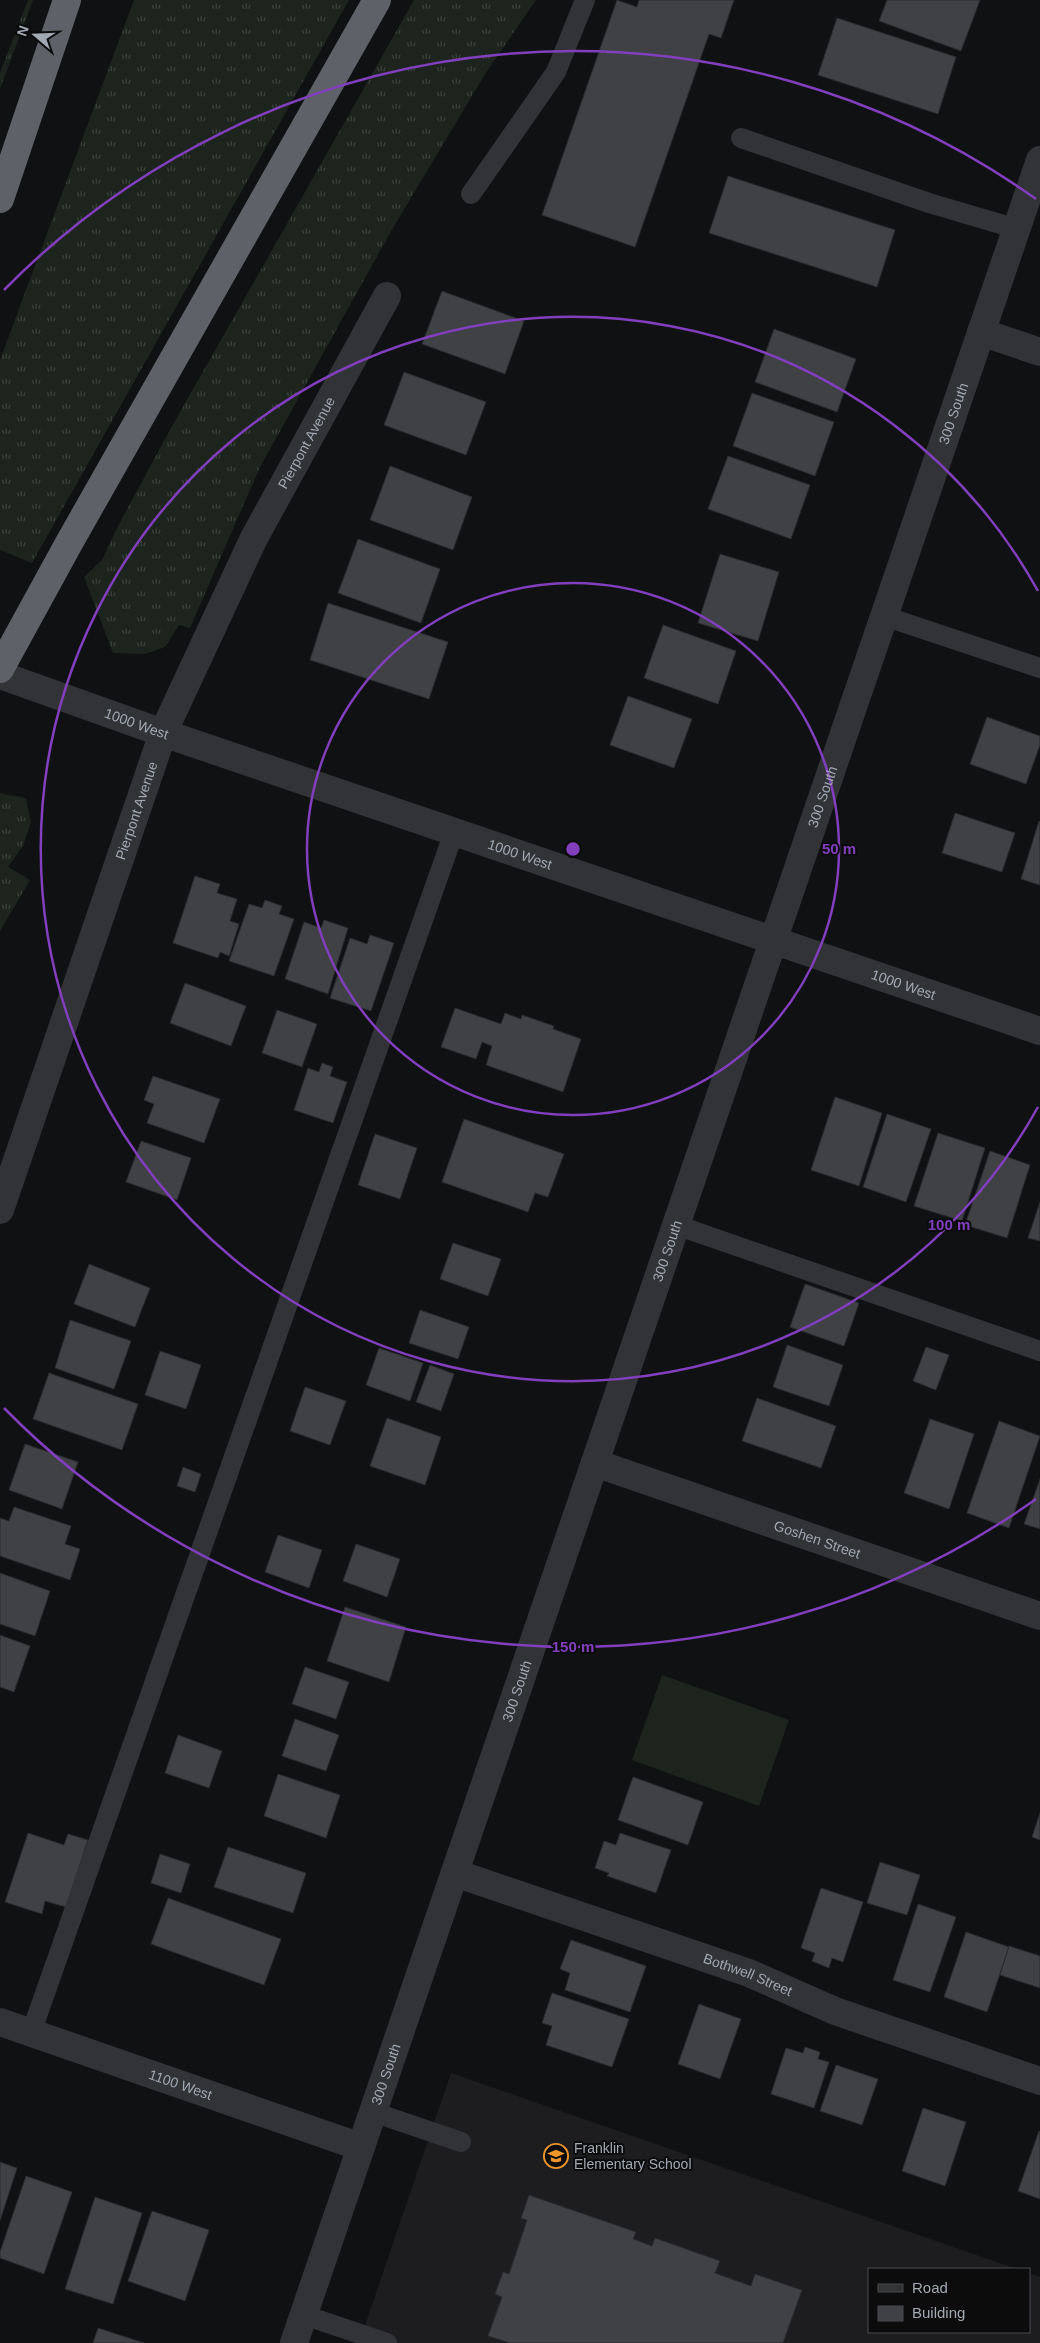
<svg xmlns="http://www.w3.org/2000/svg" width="1040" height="2343" font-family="Helvetica,sans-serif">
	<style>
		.built { fill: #1d1d1f }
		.grass { fill: url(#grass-tufts) }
		.garden { fill: #1d241d }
		.building { fill: #3f4145; stroke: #2a2b2e }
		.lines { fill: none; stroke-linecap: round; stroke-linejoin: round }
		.service { stroke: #323337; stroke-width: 20 }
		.minor { stroke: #323337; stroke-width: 28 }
		.tertiary { stroke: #323337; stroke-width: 28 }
		.motorway { stroke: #5e6268; stroke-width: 28 }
		.ring { fill: none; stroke: #813fbd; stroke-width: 2.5 }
		.labels { text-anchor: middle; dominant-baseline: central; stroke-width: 4; stroke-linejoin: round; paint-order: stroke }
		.street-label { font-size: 14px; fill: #a2a9b3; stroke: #0c0c0d }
		.poi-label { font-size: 14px; fill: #a2a9b3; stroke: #0c0c0d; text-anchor: start }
		.centre { fill: #813fbd; stroke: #0c0c0d; stroke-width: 2.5 }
		.ring-label { font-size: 15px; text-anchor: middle; font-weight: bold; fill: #813fbd; stroke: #0c0c0d; stroke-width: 4; stroke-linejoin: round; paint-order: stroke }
	</style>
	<defs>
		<pattern id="grass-tufts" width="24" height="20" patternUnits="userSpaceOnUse" patternTransform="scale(1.25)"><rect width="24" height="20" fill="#1d241d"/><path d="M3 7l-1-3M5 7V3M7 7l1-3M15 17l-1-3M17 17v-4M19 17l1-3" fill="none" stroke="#3b413b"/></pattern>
	</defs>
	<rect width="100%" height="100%" fill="#101112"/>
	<!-- built -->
	<path class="built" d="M451 2073 1017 2269H869V2332H1029V2273L1040 2277V2343H359Z"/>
	<!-- grass -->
	<g class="grass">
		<path d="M28 0H33L0 89V73Z"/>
		<path d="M134 0H349L32 563 0 550V360Z"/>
		<path d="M414 0H536L485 74 390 233 259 469 190 628 179 625 165 647 145 654 113 653 84 577 102 560 117 528 171 428Z"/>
		<path d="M0 793 26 798 31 822 23 846 8 867 30 880 0 931Z"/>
	</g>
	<!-- garden -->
	<path class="garden" d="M662 1675 789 1720 759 1806 632 1760Z"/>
	<!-- building -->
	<g class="building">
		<path d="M617 0 637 7 639 0H734L721 38 709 34 635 247 542 215Z"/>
		<path d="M887 0H980L961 51 879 21Z"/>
		<path d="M837 18 956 57 938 114 818 75Z"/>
		<path d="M728 176 895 230 877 287 709 233Z"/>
		<path d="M442 291 524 321 505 374 422 344Z"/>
		<path d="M774 329 856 359 837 412 755 382Z"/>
		<path d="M404 372 486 402 466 455 384 425Z"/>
		<path d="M752 393 834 422 815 476 733 446Z"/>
		<path d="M728 456 810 485 791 539 708 509Z"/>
		<path d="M390 466 472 497 453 550 370 520Z"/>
		<path d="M358 539 440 569 421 623 338 593Z"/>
		<path d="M720 554 779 572 758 641 698 623Z"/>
		<path d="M328 603 448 642 429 699 310 660Z"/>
		<path d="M663 625 736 651 718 704 644 678Z"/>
		<path d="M628 696 692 719 674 768 610 745Z"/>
		<path d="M987 717 1040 736V745L1026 784 970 764Z"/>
		<path d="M955 813 1015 833 1002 872 942 853Z"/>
		<path d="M1039 821 1040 822V885L1021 879Z"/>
		<path d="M195 876 220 884 217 893 237 899 230 921 239 924 229 956 220 952 218 958 173 943Z"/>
		<path d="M265 900 282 906 279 914 294 919 274 976 229 961 249 904 262 908Z"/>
		<path d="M324 920 348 928 328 994 285 979 304 922 321 928Z"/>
		<path d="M370 935 394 943 371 1011 330 998 350 938 367 944Z"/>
		<path d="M185 983 246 1006 231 1046 170 1023Z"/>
		<path d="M455 1008 501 1024 505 1013 521 1019 522 1015 554 1026 553 1029 581 1039 563 1092 486 1065 492 1046 482 1042 476 1059 441 1047Z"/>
		<path d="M277 1010 317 1024 302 1067 262 1053Z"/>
		<path d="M322 1063 333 1067 330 1076 347 1082 333 1123 294 1110 308 1068 319 1072Z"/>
		<path d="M153 1076 220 1099 204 1143 147 1123 154 1104 144 1100Z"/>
		<path d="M835 1097 882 1113 859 1186 811 1170Z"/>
		<path d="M887 1114 931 1129 906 1202 863 1187Z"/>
		<path d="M464 1119 564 1154 548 1197 535 1193 528 1212 442 1182Z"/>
		<path d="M938 1133 985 1148 962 1221 914 1206Z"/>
		<path d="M375 1134 417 1148 400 1199 358 1185Z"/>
		<path d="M141 1141 191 1158 177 1200 126 1182Z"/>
		<path d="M990 1151 1030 1165 1007 1238 965 1225Z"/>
		<path d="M1040 1202V1241L1028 1238Z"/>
		<path d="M453 1243 501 1259 488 1296 440 1279Z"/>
		<path d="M89 1264 150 1288 135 1327 74 1304Z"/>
		<path d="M805 1284 859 1303 844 1346 790 1327Z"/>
		<path d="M420 1310 469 1327 458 1359 409 1343Z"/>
		<path d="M70 1320 131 1341 114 1389 55 1368Z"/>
		<path d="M787 1345 843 1365 829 1406 773 1387Z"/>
		<path d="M926 1347 949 1355 936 1390 913 1381Z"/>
		<path d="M379 1348 423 1363 410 1401 366 1385Z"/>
		<path d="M160 1351 201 1365 186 1409 145 1395Z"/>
		<path d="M430 1365 454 1374 441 1411 416 1402Z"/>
		<path d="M49 1373 138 1404 122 1450 33 1419Z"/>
		<path d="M305 1387 346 1401 330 1445 290 1431Z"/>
		<path d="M757 1398 836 1426 821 1468 742 1441Z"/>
		<path d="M387 1418 441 1437 425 1485 370 1466Z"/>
		<path d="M930 1419 974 1434 949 1509 904 1493Z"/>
		<path d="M999 1421 1040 1436 1009 1528 967 1513Z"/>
		<path d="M25 1444 78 1462 62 1509 9 1490Z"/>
		<path d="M183 1467 201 1474 195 1492 177 1486Z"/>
		<path d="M1040 1479V1529L1024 1524Z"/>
		<path d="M14 1507 71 1526 65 1544 80 1549 70 1580 0 1556V1518L9 1521Z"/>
		<path d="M278 1535 322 1550 309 1588 265 1572Z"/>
		<path d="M356 1544 400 1559 387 1597 343 1581Z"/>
		<path d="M0 1573 50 1591 35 1636 0 1624Z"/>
		<path d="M345 1607 406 1627 389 1682 327 1661Z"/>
		<path d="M0 1635 30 1646 14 1692 0 1687Z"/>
		<path d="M305 1667 349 1682 336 1719 292 1704Z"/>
		<path d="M295 1719 339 1735 326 1771 282 1756Z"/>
		<path d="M178 1735 222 1751 209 1788 165 1773Z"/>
		<path d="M278 1774 340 1795 326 1838 264 1816Z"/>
		<path d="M633 1777 703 1802 688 1845 618 1820Z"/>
		<path d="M1040 1813V1840L1032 1837Z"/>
		<path d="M28 1833 64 1845 68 1834 88 1840 66 1907 45 1901 42 1914 5 1902Z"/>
		<path d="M620 1833 671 1850 656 1893 607 1876 609 1873 595 1868 604 1841 616 1845Z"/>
		<path d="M228 1847 306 1873 293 1913 214 1887Z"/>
		<path d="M160 1854 190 1864 181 1893 151 1883Z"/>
		<path d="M880 1862 920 1875 907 1915 867 1903Z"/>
		<path d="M821 1888 863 1902 843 1962 832 1958 829 1968 812 1961 815 1953 801 1948Z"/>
		<path d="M168 1898 281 1939 264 1985 151 1944Z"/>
		<path d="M918 1904 956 1917 930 1992 893 1980Z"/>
		<path d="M966 1932 1009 1947 987 2012 944 1997Z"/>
		<path d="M571 1940 646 1966 630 2012 565 1990 570 1973 560 1969Z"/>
		<path d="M1009 1946 1040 1956V1988L1000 1975Z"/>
		<path d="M552 1993 629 2019 612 2067 546 2045 552 2026 542 2023Z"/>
		<path d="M699 2004 741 2019 720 2079 678 2064Z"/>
		<path d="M805 2047 820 2052 818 2059 829 2062 814 2108 771 2094 786 2048 803 2053Z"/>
		<path d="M836 2065 878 2079 862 2125 820 2111Z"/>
		<path d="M923 2108 966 2122 945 2186 902 2171Z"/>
		<path d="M1039 2131 1040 2132V2199L1018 2191Z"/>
		<path d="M0 2162 17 2168 0 2221Z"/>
		<path d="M26 2176 72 2192 44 2274 0 2258V2252Z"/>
		<path d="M529 2195 636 2232 633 2239 652 2246 655 2238 720 2261 715 2273 751 2286 755 2274 802 2290 783 2343H510L488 2336 502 2297 495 2294 503 2272 509 2274 527 2220 521 2218Z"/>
		<path d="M95 2197 142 2213 113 2304 65 2289Z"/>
		<path d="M152 2211 209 2230 185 2301 128 2281Z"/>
		<path d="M98 2328 144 2343H93Z"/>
	</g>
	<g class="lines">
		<!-- service -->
		<g class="service">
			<path d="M741 138 929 203 1017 229"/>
			<path d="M471 194 556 72 585 0"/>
			<path d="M884 616 1040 668"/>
			<path d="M676 1225 1040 1351"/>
			<path d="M31 2033 454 832"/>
			<path d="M373 2112 461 2142"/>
			<path d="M304 2315 387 2343"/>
		</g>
		<!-- minor -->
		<g class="minor">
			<path d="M981 332 1040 352"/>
			<path id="s1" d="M0 1210 163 733 254 538 387 296"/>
			<path id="s2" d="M595 1463 1040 1616"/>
			<path id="s3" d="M455 1873 749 1973 835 2011 1040 2081"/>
			<path id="s4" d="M0 2022 361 2147"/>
			<path id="s5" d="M294 2343 1040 160"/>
		</g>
		<!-- tertiary -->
		<path class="tertiary" id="s6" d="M0 675 163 733 1040 1031"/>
		<!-- motorway -->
		<g class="motorway">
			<path d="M0 199 67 0"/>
			<path d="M0 669 69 543 377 0"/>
		</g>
	</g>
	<!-- distance rings -->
	<g class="ring">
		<circle cx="573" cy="849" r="266"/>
		<path d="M1038 1107A532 532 0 1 1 1038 591"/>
		<path d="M1036 1499A798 798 0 0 1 4 1408M4 290A798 798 0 0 1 1036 199"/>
	</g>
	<!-- icons -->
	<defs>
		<symbol id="school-ring" viewBox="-11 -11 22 22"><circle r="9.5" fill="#0c0c0d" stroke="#ee952c" stroke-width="1.5"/><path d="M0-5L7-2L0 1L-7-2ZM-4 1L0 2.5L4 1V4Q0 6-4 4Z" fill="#ee952c"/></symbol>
	</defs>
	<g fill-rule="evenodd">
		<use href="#school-ring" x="542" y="2142" width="28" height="28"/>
	</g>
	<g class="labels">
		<!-- street labels -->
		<g class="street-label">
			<text stroke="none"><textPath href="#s5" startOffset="2039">300 South</textPath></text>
			<text stroke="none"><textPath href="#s1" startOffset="828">Pierpont Avenue</textPath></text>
			<text stroke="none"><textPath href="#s6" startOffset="145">1000 West</textPath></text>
			<text stroke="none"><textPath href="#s5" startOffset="1634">300 South</textPath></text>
			<text stroke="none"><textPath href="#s1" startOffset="422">Pierpont Avenue</textPath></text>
			<text stroke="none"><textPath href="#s6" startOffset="550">1000 West</textPath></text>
			<text stroke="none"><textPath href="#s6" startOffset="955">1000 West</textPath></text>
			<text stroke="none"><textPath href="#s5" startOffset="1154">300 South</textPath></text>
			<text stroke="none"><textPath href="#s2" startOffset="235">Goshen Street</textPath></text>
			<text stroke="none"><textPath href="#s5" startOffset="689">300 South</textPath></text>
			<text stroke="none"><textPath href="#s3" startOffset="310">Bothwell Street</textPath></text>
			<text stroke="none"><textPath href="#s5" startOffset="284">300 South</textPath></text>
			<text stroke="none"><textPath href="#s4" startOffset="191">1100 West</textPath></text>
		</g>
		<!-- poi labels -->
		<g class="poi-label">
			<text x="574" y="2148">Franklin<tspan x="574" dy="16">Elementary School</tspan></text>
		</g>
	</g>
	<circle cx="573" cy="849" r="8" class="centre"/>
	<g class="ring-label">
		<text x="839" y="854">50 m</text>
		<text x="949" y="1230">100 m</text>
		<text x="573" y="1652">150 m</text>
	</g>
	<!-- legend -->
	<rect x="868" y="2268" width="162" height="65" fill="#0c0c0d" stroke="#484b4f"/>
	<rect x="878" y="2284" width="25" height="8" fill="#323337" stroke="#484b4f"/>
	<text x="912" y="2293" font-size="15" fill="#a2a9b3">Road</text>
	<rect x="878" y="2306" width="25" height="15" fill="#3f4145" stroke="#484b4f"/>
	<text x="912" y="2318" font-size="15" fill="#a2a9b3">Building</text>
	<!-- north arrow -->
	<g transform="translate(35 35) rotate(289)" stroke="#0c0c0d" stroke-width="4" paint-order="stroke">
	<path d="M0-4L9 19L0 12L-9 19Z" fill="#a2a9b3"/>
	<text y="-8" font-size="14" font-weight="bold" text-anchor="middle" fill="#a2a9b3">N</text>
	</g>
</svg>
